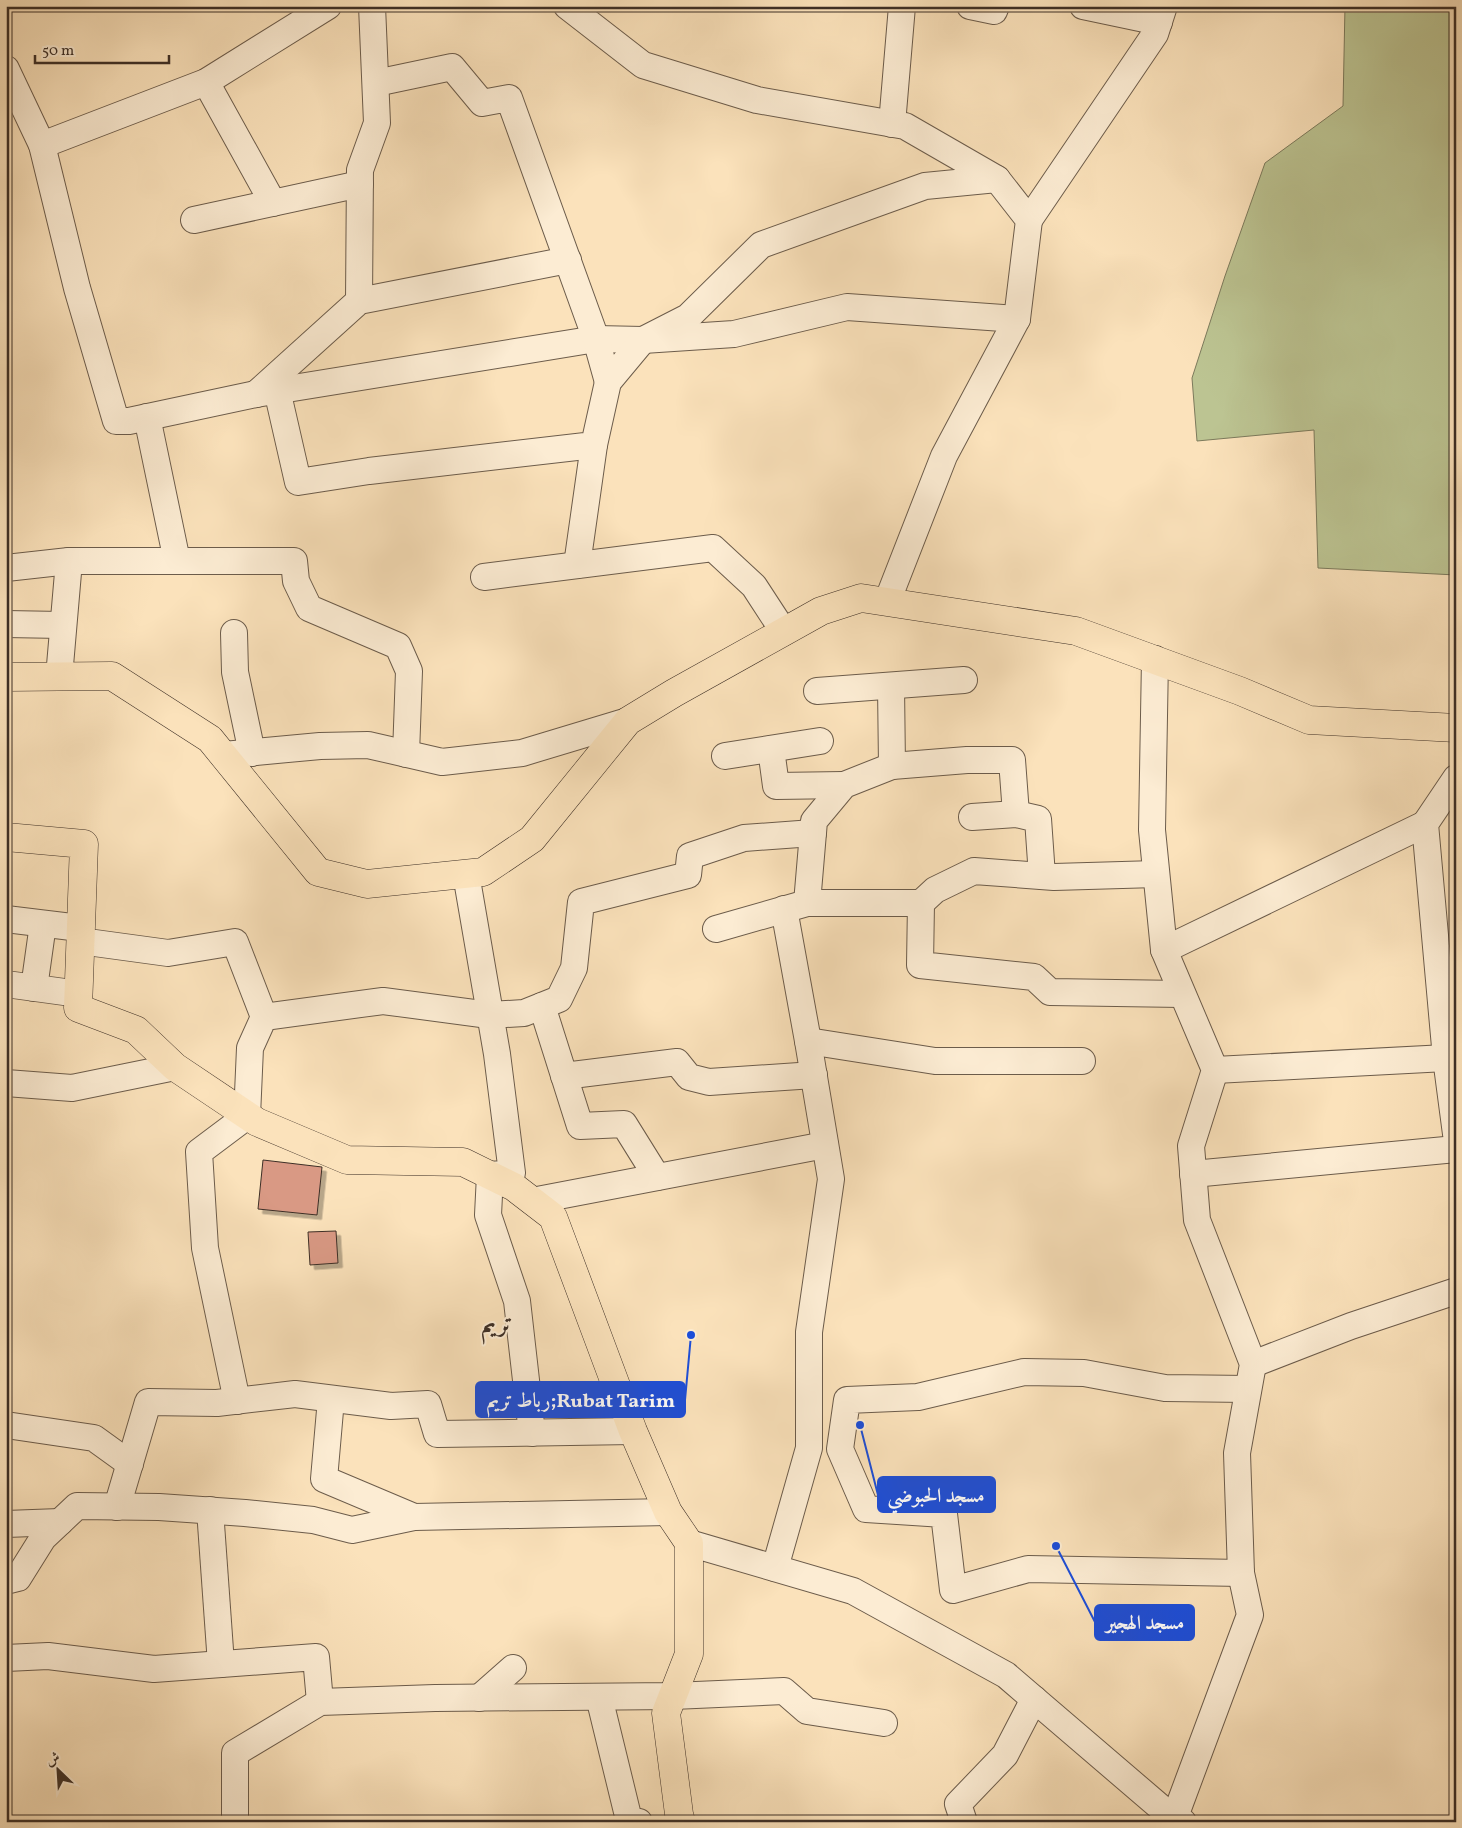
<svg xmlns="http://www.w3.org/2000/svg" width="1462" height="1828" font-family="Vollkorn,Amiri,serif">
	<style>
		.green { fill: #bcc492; stroke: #7c7a5c }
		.building { fill: #d99984; stroke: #3d2f26; filter: url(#shadow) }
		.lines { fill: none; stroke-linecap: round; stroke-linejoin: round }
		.minor-casing { stroke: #6c5c4b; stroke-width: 28 }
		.major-casing { stroke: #3d2f26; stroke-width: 29 }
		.minor { stroke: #fcecd3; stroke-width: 26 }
		.major { stroke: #fbe2bb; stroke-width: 28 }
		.labels { text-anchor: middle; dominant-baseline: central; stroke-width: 4; stroke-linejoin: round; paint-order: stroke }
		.district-label { font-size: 24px; font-weight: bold; fill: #3d2f26; stroke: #fcecd3 }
		.leader { fill: none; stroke: #1d4ed8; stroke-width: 2 }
		.callout-dot { fill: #1d4ed8; stroke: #fcecd3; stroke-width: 2 }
		.callout { fill: #1d4ed8; stroke: #1d4ed8; stroke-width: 2 }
		.callout-label { font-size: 20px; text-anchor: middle; font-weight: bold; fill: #fff }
	</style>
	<defs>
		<filter id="shadow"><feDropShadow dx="4.5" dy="4.5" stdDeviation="0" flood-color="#0004"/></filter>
	</defs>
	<rect width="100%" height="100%" fill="#fbe2bb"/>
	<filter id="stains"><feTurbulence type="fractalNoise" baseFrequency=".004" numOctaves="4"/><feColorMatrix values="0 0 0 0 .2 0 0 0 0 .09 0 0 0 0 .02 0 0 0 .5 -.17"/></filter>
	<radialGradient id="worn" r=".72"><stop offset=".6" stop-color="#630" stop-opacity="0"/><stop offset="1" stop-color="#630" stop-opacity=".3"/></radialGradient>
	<!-- green -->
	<path class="green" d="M1345 6H1456V575L1318 568 1314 430 1197 441 1192 378 1225 276 1265 163 1343 106Z"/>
	<!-- building -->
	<g class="building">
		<path d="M263 1160 322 1167 317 1215 258 1209Z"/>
		<path d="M336 1231 338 1263 310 1265 308 1232Z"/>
	</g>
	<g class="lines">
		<defs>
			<g id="minor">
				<path d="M567 6 643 65 757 100 905 126 997 179 1029 220 1017 319 944 456 887 602"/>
				<path d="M970 6 994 11 996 6"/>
				<path d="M1083 6 1159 22"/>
				<path d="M6 69 42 145 77 288 116 421H129L256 394 596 339 643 340 734 334 847 307 1017 319"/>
				<path d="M206 82 273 203"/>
				<path d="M376 83 452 67 482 103 509 98 596 339 608 382"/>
				<path d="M892 124 902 6"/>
				<path d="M42 145 206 82 328 6"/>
				<path d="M194 220 360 184"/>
				<path d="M1029 220 1155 34 1164 6"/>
				<path d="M359 301 360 170 377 123 372 6"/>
				<path d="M277 390 298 482 369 471 594 445 608 382 643 340 688 317 761 245 925 186 997 179"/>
				<path d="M256 394 359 301 568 260"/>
				<path d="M147 417 177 561"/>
				<path d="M577 565 594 445"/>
				<path d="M6 568 69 561H294L296 581 309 608 398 646 409 671 406 754"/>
				<path d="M484 577 713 548 754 586 784 632"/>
				<path d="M6 624 62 625"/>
				<path d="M234 633 235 672 252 753"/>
				<path d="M1155 659 1152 830 1164 950 1215 1070 1191 1146 1197 1220 1253 1364 1237 1453 1241 1573 1250 1615 1173 1822"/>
				<path d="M59 677 69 561"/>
				<path d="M891 686 892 766"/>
				<path d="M817 691 964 680"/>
				<path d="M771 749 776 786 844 785"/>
				<path d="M223 755 320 746 368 745 442 762 522 753 628 721"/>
				<path d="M725 756 820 741"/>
				<path d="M1456 778 1425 824 1446 1058 1456 1134"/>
				<path d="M972 817 1016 814 1038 819 1042 876"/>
				<path d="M466 874 497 1054 512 1173 490 1175 488 1215 517 1301 532 1433"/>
				<path d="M807 903 814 821 844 785 892 766 967 760H1012L1016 814"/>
				<path d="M921 903 920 965 1034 977 1050 992 1182 994"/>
				<path d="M6 919 80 928"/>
				<path d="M716 929 807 903H921L935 890 974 871 1054 877 1156 874"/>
				<path d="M80 941 168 953 235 942 264 1017"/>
				<path d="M1164 950 1425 824"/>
				<path d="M6 984 79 994"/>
				<path d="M34 988 43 924"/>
				<path d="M542 1006 580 1126 624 1124 657 1177"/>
				<path d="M808 1041 935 1061H1082"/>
				<path d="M1215 1070 1446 1058 1456 1055"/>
				<path d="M564 1076 677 1062 689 1077 709 1082 814 1075"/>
				<path d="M6 1083 72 1088 175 1067"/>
				<path d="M1193 1174 1456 1149"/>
				<path d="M532 1201 825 1145"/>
				<path d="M1253 1364 1351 1326 1456 1291"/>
				<path d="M331 1399 324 1479 414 1517"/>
				<path d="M237 1401 205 1248 199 1152 247 1116 250 1048 264 1017 383 1001 489 1015 524 1013 559 999 574 968 581 902 688 875 690 856 744 838 813 833"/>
				<path d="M6 1425 94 1438 130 1464"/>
				<path d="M117 1507 148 1402 217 1403 295 1394 391 1406 428 1404 437 1434 633 1431"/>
				<path d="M210 1510 221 1664"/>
				<path d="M6 1524 60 1522"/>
				<path d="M689 1543 853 1591 1006 1675 1174 1819 1183 1822"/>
				<path d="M775 1568 809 1448V1332L831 1179 808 1041 784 909"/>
				<path d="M1241 1573 1028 1569 953 1590 944 1514 866 1509 840 1449 847 1400 918 1397 1024 1372 1084 1373 1165 1388 1248 1389"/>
				<path d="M6 1581 18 1578 43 1538 77 1506 159 1507 245 1513 313 1520 352 1530 414 1517 668 1512"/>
				<path d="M6 1658 48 1656 154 1669 316 1657 320 1702"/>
				<path d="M599 1697 629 1820 639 1822"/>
				<path d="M479 1698 513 1668"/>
				<path d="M235 1822V1753L320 1702 435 1698 673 1696 784 1691 807 1711 884 1723"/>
				<path d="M964 1822 958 1804 1005 1755 1034 1699"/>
			</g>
			<g id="major">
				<path d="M6 677 112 676 210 739 318 872 367 884 483 872 532 839 628 721 674 693 821 611 861 598 1076 631 1240 691 1309 720 1456 728"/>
				<path d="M6 837 84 844 78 1008 136 1030 175 1067 257 1122 347 1160 463 1162 514 1187 553 1217 633 1431 668 1512 689 1543V1654L666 1713 679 1814 681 1822"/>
			</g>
		</defs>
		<!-- minor casing -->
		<use href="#minor" class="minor-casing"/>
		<!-- major casing -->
		<use href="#major" class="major-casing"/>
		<!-- minor -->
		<use href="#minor" class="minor"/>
		<!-- major -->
		<use href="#major" class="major"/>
	</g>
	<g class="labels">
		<!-- district labels -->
		<g class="district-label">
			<text x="497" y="1326">تريم</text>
		</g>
	</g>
	<!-- callouts -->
	<path class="leader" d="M691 1335L685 1400M860 1425L878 1495M1056 1546L1095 1622"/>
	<g class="callout-dot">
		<circle cx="691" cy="1335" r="5"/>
		<circle cx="860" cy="1425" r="5"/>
		<circle cx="1056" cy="1546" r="5"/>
	</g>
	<g class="callout">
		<rect x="476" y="1382" width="209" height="35" rx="5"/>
		<rect x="878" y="1477" width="117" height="35" rx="5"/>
		<rect x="1095" y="1605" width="99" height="35" rx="5"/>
	</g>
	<g class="callout-label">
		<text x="581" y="1407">رباط تريم;Rubat Tarim</text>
		<text x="936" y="1502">مسجد الحبوضي</text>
		<text x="1145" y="1629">مسجد الهجير</text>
	</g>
	<!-- margin -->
	<rect width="1462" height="1828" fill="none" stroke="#fbe2bb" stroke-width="25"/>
	<rect x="8" y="8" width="1447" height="1813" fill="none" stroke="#3d2f26" stroke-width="2.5"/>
	<rect x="12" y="12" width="1437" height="1803" fill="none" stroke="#3d2f26"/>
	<!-- north arrow -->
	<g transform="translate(58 1770) rotate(335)" stroke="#fcecd3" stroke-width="4" paint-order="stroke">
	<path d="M0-4L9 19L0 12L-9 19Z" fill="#3d2f26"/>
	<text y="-8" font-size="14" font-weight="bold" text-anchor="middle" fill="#3d2f26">ش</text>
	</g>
	<!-- scale -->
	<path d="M35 55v8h134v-8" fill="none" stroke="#3d2f26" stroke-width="2.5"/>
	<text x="42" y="55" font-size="15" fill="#3d2f26" stroke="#fcecd3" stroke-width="4" paint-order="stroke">50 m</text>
	<rect width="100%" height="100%" filter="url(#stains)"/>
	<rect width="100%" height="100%" fill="url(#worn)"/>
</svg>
